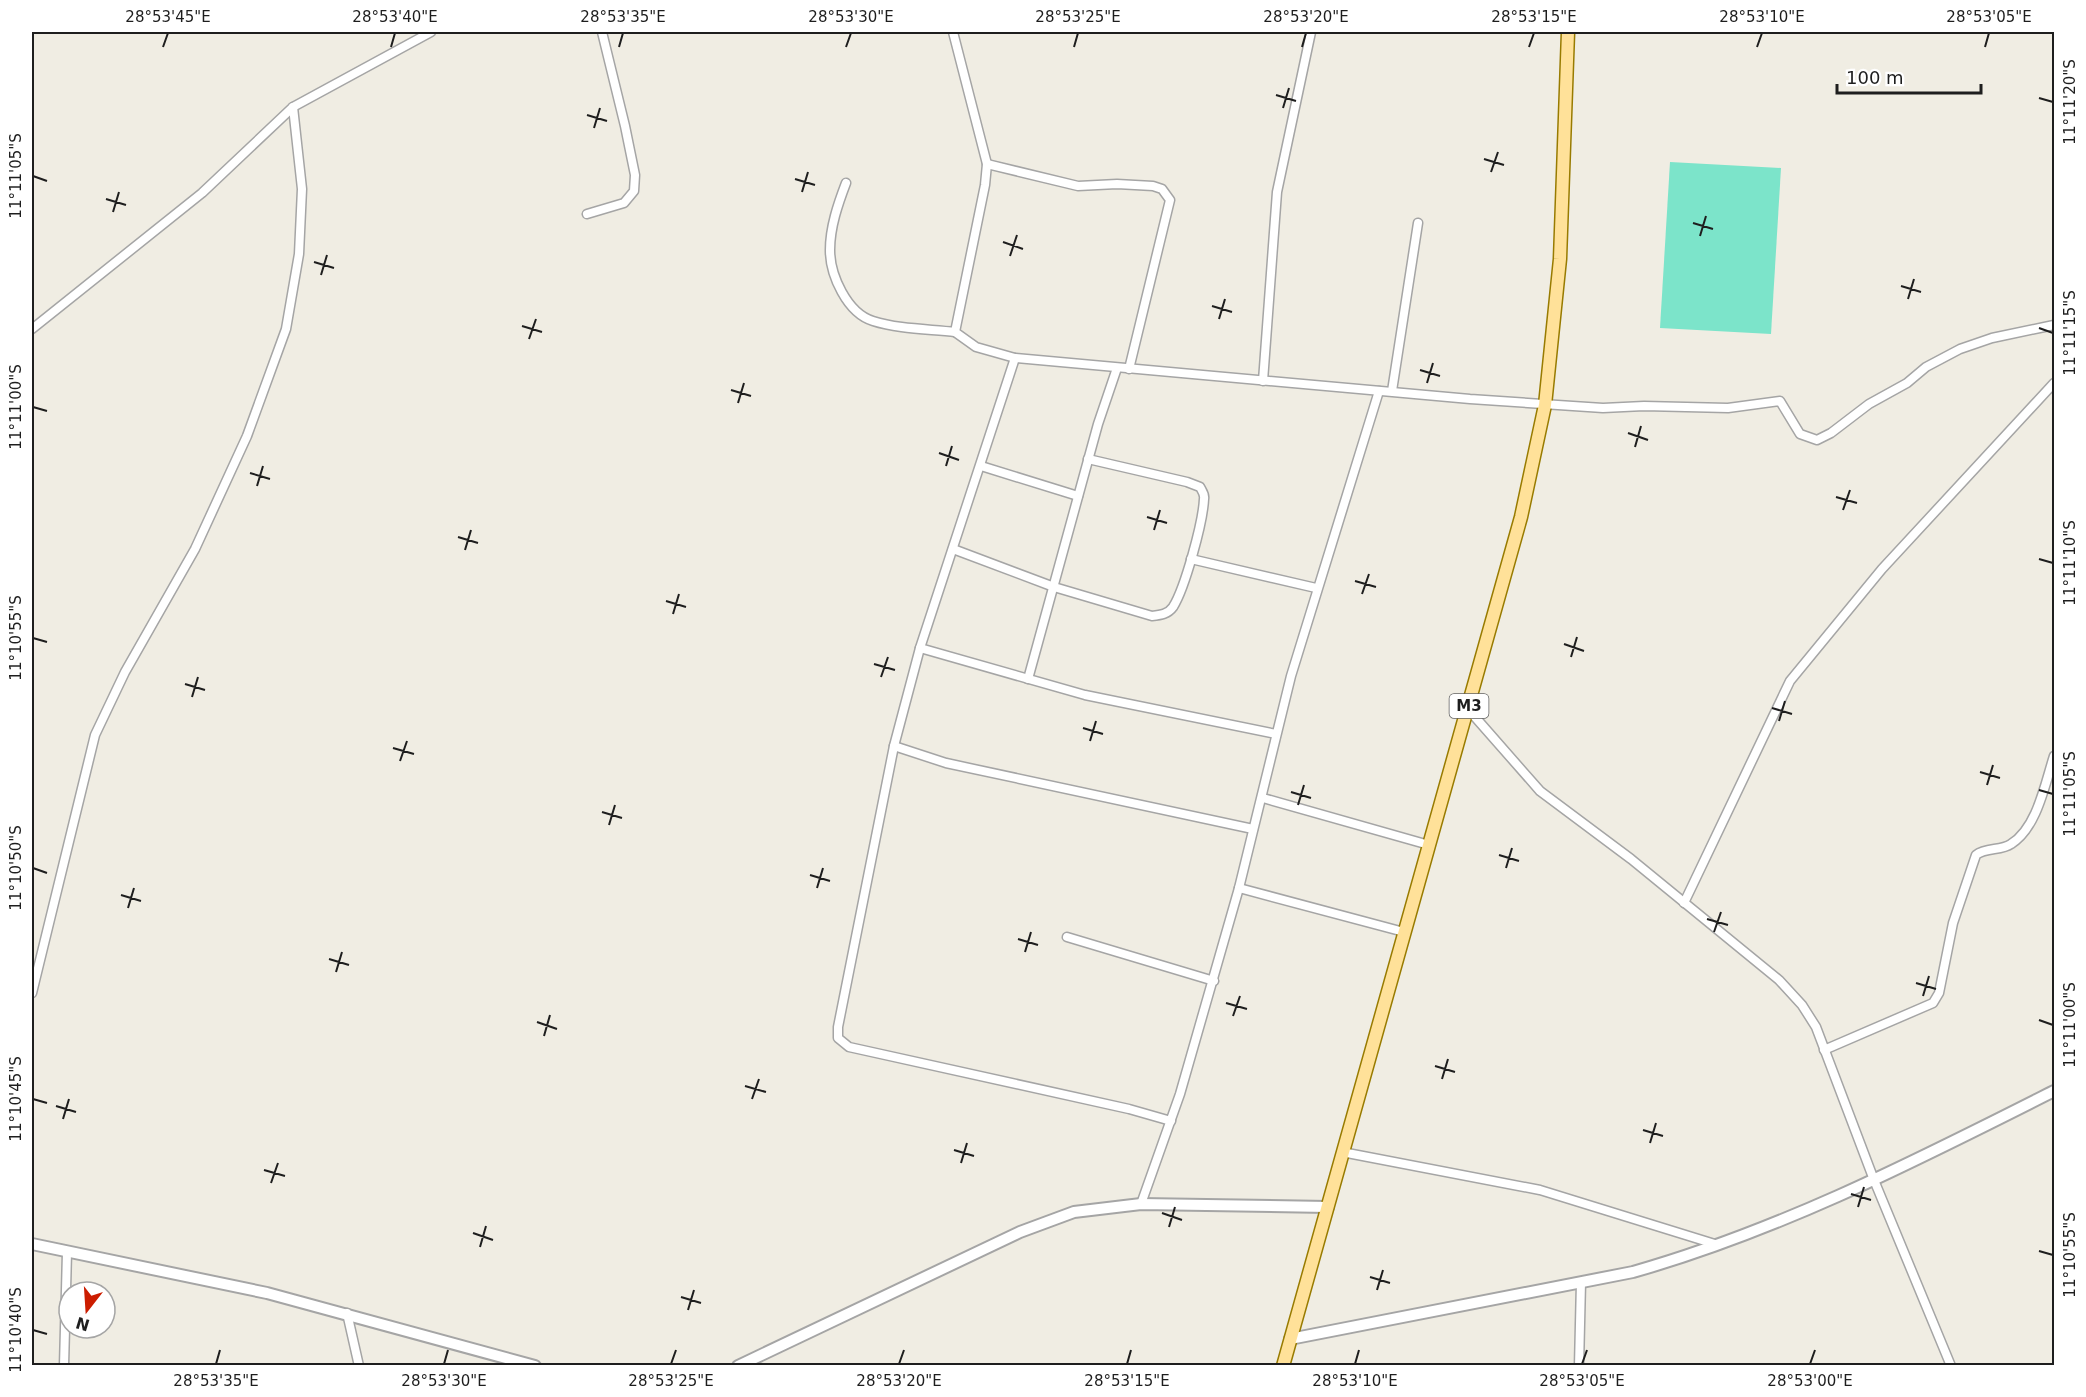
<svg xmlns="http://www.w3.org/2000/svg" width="2086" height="1397" font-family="'DejaVu Sans',sans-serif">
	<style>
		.pitch { fill: #7ce4ca }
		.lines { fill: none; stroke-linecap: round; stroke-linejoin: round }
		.minor-casing { stroke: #a5a5a5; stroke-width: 11 }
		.tertiary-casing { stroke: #a5a5a5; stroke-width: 14 }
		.primary-casing { stroke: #987b00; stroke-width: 15 }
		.minor { stroke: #fff; stroke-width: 8 }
		.tertiary { stroke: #fff; stroke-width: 10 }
		.primary { stroke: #ffe199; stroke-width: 12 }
		.ticks { fill: none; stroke: #1e1e1e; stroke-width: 2 }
		.labels { text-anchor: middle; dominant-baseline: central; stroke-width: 4.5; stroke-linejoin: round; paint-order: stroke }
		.shield { fill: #fff; stroke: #626262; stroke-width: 1.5 }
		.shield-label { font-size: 15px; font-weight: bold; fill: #1e1e1e }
		.neatline { fill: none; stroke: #1e1e1e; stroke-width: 2 }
		.ticks-label { font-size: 15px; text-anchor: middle; fill: #1e1e1e }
	</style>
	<rect width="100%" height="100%" fill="#f0ede3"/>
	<!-- pitch -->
	<path class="pitch" d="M1670 162 1781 168 1771 334 1660 328Z"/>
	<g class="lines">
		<defs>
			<g id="minor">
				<path d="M953 32 987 164 985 185 955 332 976 347 1015 358 1470 399 1603 408 1644 406 1728 408 1780 401 1800 434 1817 440 1831 433 1869 404 1907 383 1926 367 1960 349 1992 338 2054 325"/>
				<path d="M987 164 1078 186 1117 184 1153 186 1162 189 1170 200 1129 369"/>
				<path d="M846 183C838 204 830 227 830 250 830 275 847 313 873 321 898 329 928 329 955 332"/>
				<path d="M587 214 624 203 634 191 635 175 625 126 602 32"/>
				<path d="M32 329 202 193 293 107 431 32"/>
				<path d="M1015 358 920 648 894 746 838 1027V1038L849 1047 1129 1109 1171 1121"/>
				<path d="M1263 381 1277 192 1311 32"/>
				<path d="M1392 391 1418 223"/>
				<path d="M981 466 1078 496"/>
				<path d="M953 549 1054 587 1152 616C1161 615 1168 614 1173 607 1185 588 1203 522 1204 499 1205 494 1202 491 1200 487L1187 482 1088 459"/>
				<path d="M1191 559 1316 588"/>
				<path d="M920 648 1085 695 1276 734"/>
				<path d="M1028 679 1098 424 1117 368"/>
				<path d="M1468 709 1540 791 1631 859 1779 980 1802 1005 1816 1027 1874 1180 1951 1366"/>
				<path d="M894 746 946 763 1253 829"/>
				<path d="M1263 798 1429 845"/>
				<path d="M1239 888 1404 932"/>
				<path d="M1684 903 1790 681 1882 569 2054 383"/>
				<path d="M1067 937 1214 981"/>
				<path d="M32 993 95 735 125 672 195 549 247 436 286 329 299 254 302 189 293 107"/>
				<path d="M1824 1050 1933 1003 1939 993 1953 923 1976 855C1986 847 2001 851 2011 844 2037 828 2045 784 2054 756"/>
				<path d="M1342 1152 1540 1190 1718 1245"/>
				<path d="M1141 1204 1180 1094 1239 888 1291 676 1379 391"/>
				<path d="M347 1313 359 1366"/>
				<path d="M64 1366 67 1252"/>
				<path d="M1579 1366 1581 1282"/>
			</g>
			<g id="tertiary">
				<path d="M32 1244 267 1293 535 1366"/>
				<path d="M1290 1339 1633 1272C1781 1230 1917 1160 2054 1091"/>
				<path d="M738 1366 1020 1232 1074 1212 1141 1204 1328 1207"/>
			</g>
			<path id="primary" d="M1283 1366 1521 517 1545 405 1560 259 1568 32"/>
		</defs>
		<!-- minor casing -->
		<use href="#minor" class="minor-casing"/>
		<!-- tertiary casing -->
		<use href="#tertiary" class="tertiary-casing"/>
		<!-- primary casing -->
		<use href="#primary" class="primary-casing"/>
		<!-- minor -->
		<use href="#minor" class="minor"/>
		<!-- tertiary -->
		<use href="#tertiary" class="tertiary"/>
		<!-- primary -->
		<use href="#primary" class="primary"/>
	</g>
	<!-- ticks -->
	<path class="ticks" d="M163 47 168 33M391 47 395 33M619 47 623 33M846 47 851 33M1074 47 1078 33M1302 47 1306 33M1529 47 1534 33M1757 47 1762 33M1985 47 1989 33M1276 95 1296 101M2039 98 2053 102M1283 108 1289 88M587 115 607 121M594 128 600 108M1484 159 1504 165M1491 172 1498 152M33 176 47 181M795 179 815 185M802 192 808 172M106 199 126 205M113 212 119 192M1693 223 1713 229M1700 236 1706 216M1003 242 1023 249M1010 256 1017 235M314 262 334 268M321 275 327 255M1901 286 1921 292M1908 299 1914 279M1212 306 1232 312M1219 319 1225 299M522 326 542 332M2039 328 2053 333M529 339 536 319M1420 370 1440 376M1427 383 1433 363M731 390 751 396M738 403 744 383M33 407 47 411M1628 433 1648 440M1635 447 1641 426M939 453 959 460M946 466 952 446M250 473 270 479M257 486 263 466M1836 497 1857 503M1843 510 1850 490M1147 517 1167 523M1154 530 1160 510M458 537 478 543M465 550 471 530M2039 559 2053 563M1355 581 1376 587M1362 594 1369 574M666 601 686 607M673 614 679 594M33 638 47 642M1564 644 1584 651M1571 657 1577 637M874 664 895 670M881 677 888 657M185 684 205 690M192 697 198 677M1772 708 1792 714M1779 721 1785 701M1083 728 1103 734M1090 741 1096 721M393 748 414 754M400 761 407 741M1980 772 2000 778M1987 785 1993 765M2039 790 2053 794M1291 792 1311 798M1298 805 1304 785M602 812 622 818M609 825 615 805M1499 855 1519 861M33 868 47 873M1506 868 1512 848M810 875 830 881M817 888 823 868M121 895 141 901M128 908 134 888M1707 919 1728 925M1714 932 1721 912M1018 939 1038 945M1025 952 1031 932M329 959 349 965M336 972 342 952M1916 983 1936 989M1923 996 1929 976M1226 1003 1247 1009M1233 1016 1240 996M2039 1020 2053 1025M537 1022 557 1029M544 1036 550 1015M1435 1066 1455 1072M1442 1079 1448 1059M745 1086 766 1092M33 1099 47 1103M752 1099 759 1079M56 1106 76 1112M63 1119 69 1099M1643 1130 1663 1136M1650 1143 1656 1123M954 1150 974 1156M961 1163 967 1143M264 1170 285 1176M271 1183 278 1163M1851 1194 1871 1200M1858 1207 1864 1187M1162 1213 1182 1220M1169 1227 1175 1207M473 1233 493 1240M480 1247 486 1226M2039 1251 2053 1255M1370 1277 1390 1283M1377 1290 1383 1270M681 1297 701 1303M688 1310 694 1290M33 1330 47 1334M216 1364 220 1350M444 1364 448 1350M671 1364 676 1350M899 1364 904 1350M1127 1364 1131 1350M1355 1364 1359 1350M1582 1364 1587 1350M1810 1364 1815 1350"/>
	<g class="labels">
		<!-- shield labels -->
		<rect class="shield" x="1449.5" y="694" width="39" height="24" rx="4.5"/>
		<g class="shield-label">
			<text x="1469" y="706">M3</text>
		</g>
	</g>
	<!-- border -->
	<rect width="2086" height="1397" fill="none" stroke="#ffffff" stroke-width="66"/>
	<!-- north arrow -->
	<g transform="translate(87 1310) rotate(197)"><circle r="28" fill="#ffffff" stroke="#a5a5a5" stroke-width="1.5"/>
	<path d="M0-4.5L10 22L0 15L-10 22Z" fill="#cc1d00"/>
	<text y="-9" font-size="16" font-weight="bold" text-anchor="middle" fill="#1e1e1e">N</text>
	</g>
	<!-- scale -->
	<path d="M1837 84v9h144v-9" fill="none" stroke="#1e1e1e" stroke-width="3"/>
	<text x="1846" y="84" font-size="18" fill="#1e1e1e" stroke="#ffffff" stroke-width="4.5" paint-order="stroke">100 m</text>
	<rect x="33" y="33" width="2020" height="1331" class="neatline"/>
	<g class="ticks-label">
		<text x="168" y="22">28°53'45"E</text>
		<text x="395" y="22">28°53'40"E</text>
		<text x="623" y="22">28°53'35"E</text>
		<text x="851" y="22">28°53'30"E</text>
		<text x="1078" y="22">28°53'25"E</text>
		<text x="1306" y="22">28°53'20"E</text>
		<text x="1534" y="22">28°53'15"E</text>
		<text x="1762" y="22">28°53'10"E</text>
		<text x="1989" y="22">28°53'05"E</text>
		<text transform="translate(2070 102) rotate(-90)" y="5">11°11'20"S</text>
		<text transform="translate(16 176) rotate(-90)" y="5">11°11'05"S</text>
		<text transform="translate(2070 333) rotate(-90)" y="5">11°11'15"S</text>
		<text transform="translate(16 407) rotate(-90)" y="5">11°11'00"S</text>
		<text transform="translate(2070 563) rotate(-90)" y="5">11°11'10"S</text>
		<text transform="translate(16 638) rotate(-90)" y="5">11°10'55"S</text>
		<text transform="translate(2070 794) rotate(-90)" y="5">11°11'05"S</text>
		<text transform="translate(16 868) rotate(-90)" y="5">11°10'50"S</text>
		<text transform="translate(2070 1025) rotate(-90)" y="5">11°11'00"S</text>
		<text transform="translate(16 1099) rotate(-90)" y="5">11°10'45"S</text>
		<text transform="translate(2070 1255) rotate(-90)" y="5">11°10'55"S</text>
		<text transform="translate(16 1330) rotate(-90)" y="5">11°10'40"S</text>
		<text x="216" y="1386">28°53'35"E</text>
		<text x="444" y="1386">28°53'30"E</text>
		<text x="671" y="1386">28°53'25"E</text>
		<text x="899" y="1386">28°53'20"E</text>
		<text x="1127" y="1386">28°53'15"E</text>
		<text x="1355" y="1386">28°53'10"E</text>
		<text x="1582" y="1386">28°53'05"E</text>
		<text x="1810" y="1386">28°53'00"E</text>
	</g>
</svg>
